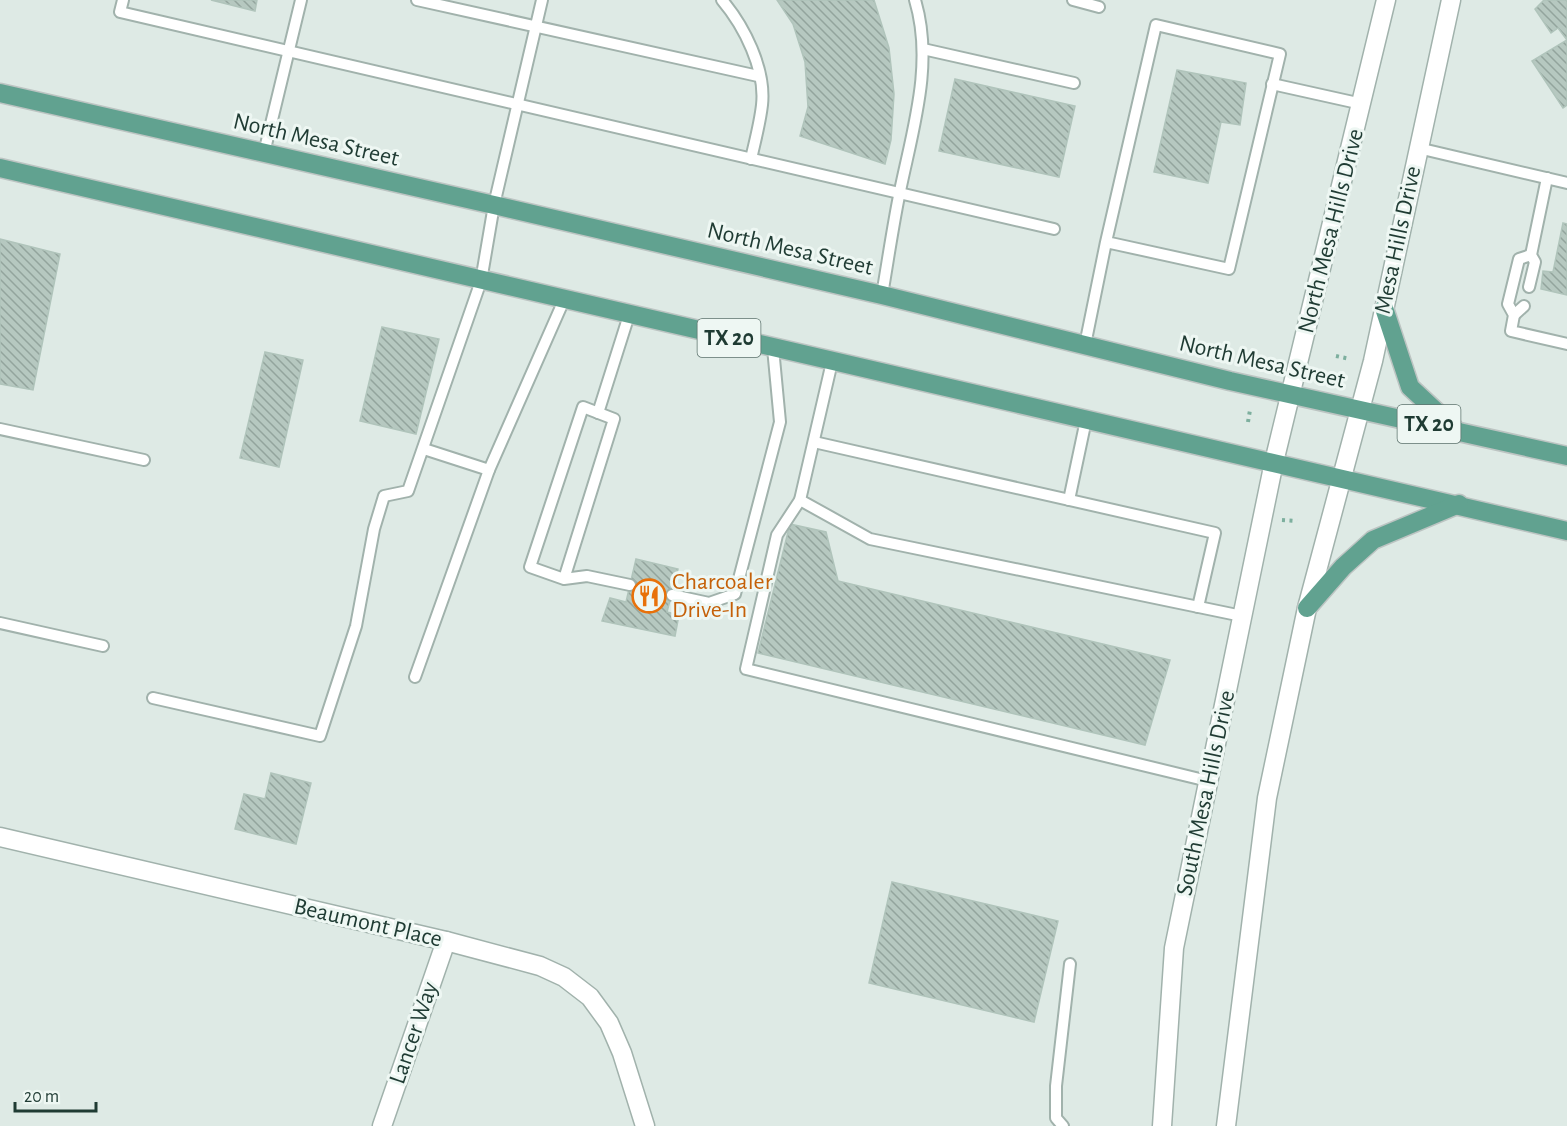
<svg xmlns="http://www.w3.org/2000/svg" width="1567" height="1126" font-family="'Alegreya Sans',sans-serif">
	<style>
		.building { fill: url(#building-back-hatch); stroke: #b0c4bb; stroke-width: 1.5 }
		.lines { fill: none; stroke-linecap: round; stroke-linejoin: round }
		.service-casing { stroke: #a1b2ac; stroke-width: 14 }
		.minor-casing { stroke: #a1b2ac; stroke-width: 21 }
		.tertiary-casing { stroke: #a1b2ac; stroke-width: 21 }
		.primary-casing { stroke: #bcc4c2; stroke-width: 21 }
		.path { stroke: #7daf9e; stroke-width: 4; stroke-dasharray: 3 4.5; stroke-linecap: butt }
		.service { stroke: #fff; stroke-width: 10 }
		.minor { stroke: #fff; stroke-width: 18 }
		.tertiary { stroke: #fff; stroke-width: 18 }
		.primary { stroke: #61a290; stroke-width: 18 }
		.labels { text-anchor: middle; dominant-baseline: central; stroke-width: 6; stroke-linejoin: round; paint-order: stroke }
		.shield { fill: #eef7f3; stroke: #5d736d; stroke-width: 1.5 }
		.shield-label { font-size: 22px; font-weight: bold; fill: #1f3b33 }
		.street-label { font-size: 24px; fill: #1f3b33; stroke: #eef7f3 }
		.food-label { font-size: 24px; fill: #c56008; stroke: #eef7f3; text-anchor: start }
	</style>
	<defs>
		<pattern id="building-back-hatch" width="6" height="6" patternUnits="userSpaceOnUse" patternTransform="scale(1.5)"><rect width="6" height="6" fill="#b6c8c0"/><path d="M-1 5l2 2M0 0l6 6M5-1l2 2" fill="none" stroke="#93a49d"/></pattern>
	</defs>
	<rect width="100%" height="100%" fill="#deeae5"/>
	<!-- building -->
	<g class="building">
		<path d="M211 0H257L255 11Z"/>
		<path d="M777 0H874L889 48 894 94 891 140 885 164 800 136 808 107 805 62 793 24Z"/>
		<path d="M1544 0H1567V105L1563 108 1532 61 1567 40 1558 28 1551 33 1535 9Z"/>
		<path d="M1177 70 1246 83 1240 125 1221 122 1208 183 1154 172Z"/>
		<path d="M955 79 1075 106 1059 177 939 151Z"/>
		<path d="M1563 223 1567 224V295L1541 289 1543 271 1553 272Z"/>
		<path d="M0 239 60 254 33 390 0 384Z"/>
		<path d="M382 327 439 339 416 434 360 421Z"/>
		<path d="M265 352 303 360 279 467 240 458Z"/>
		<path d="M790 524 826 532 838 581 1170 660 1145 745 758 653Z"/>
		<path d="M636 559 678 569 667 612 679 615 675 636 602 621 610 598 626 602Z"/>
		<path d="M271 773 311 783 296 844 235 829 244 794 265 799Z"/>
		<path d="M892 882 1058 921 1034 1022 869 983Z"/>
	</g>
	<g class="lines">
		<defs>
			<g id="service">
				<path d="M123 0 120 12 1054 229"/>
				<path d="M417 0 758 76"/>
				<path d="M722 0C744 26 766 69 762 105 760 123 755 141 751 159"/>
				<path d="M1073 0 1099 7"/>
				<path d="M923 49 1074 83"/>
				<path d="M1272 84 1362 104"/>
				<path d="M1418 148 1567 183"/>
				<path d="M264 153 301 0"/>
				<path d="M1531 255 1519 259 1508 304 1514 315 1511 331 1567 344"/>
				<path d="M1529 287 1535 262 1531 255 1547 178"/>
				<path d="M882 295C888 260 893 225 900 191 913 128 934 63 915 0"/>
				<path d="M1514 315 1524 306"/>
				<path d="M1085 345 1106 242 1156 25 1280 54 1229 269 1106 242"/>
				<path d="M832 362 800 500 777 535 746 669 1208 781"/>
				<path d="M598 413 629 315"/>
				<path d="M0 429 144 460"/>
				<path d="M814 442 1215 533 1198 607"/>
				<path d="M424 449 489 470"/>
				<path d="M800 500 870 539 1242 616"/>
				<path d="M1069 500 1086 420"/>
				<path d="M564 579 614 419 583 407 530 567 564 579 587 576 630 585"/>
				<path d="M672 595 709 603 735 594 780 422 773 348"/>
				<path d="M0 623 103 646"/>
				<path d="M415 677 489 470 564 300"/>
				<path d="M153 698 320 736 356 626 374 529 384 496 408 491 481 281 494 205 542 0"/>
				<path d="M1063 1126 1056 1118V1086L1070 964"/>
			</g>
			<g id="minor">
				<path d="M0 837 446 941 540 966 564 977 590 997 609 1023 622 1053 645 1126"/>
				<path d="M382 1126 446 941"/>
			</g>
			<g id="tertiary">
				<path d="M1162 1126 1174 948 1274 462 1386 0"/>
				<path d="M1226 1126 1267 798 1307 608 1373 361 1451 0"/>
			</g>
			<g id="primary">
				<path d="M0 93 494 205 882 295 1230 381 1567 456"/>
				<path d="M0 168 1567 531"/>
				<path d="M1384 308 1410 387 1454 428"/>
				<path d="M1307 608 1343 567 1373 540 1459 504"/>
			</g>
		</defs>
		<!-- service casing -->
		<use href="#service" class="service-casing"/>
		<!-- minor casing -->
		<use href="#minor" class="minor-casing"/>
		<!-- tertiary casing -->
		<use href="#tertiary" class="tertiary-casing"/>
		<!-- primary casing -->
		<use href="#primary" class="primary-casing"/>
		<!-- path -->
		<g class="path">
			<path d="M1336 356 1350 359"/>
			<path d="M1248 422 1250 410"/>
			<path d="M1282 520 1297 521"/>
		</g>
		<!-- service -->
		<use href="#service" class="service"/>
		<!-- minor -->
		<use href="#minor" class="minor"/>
		<!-- tertiary -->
		<use href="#tertiary" class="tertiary"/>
		<!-- primary -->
		<use href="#primary" class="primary"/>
	</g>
	<!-- icons -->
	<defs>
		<symbol id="restaurant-ring" viewBox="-11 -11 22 22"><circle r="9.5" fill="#eef7f3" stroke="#e8710a" stroke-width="1.5"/><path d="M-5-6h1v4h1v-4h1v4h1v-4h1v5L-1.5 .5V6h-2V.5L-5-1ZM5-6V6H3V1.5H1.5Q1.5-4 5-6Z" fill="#e8710a"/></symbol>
	</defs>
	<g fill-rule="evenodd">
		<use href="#restaurant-ring" x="630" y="577" width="38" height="38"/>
	</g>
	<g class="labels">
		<!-- shield labels -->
		<g class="shield">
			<rect x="697.5" y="319" width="63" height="38" rx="4.5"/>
			<rect x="1397.5" y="405" width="63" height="38" rx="4.5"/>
		</g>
		<g class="shield-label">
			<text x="729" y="338">TX 20</text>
			<text x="1429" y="424">TX 20</text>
		</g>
		<!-- street labels -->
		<g class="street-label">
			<text transform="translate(316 140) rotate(13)">North Mesa Street</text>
			<text transform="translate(1331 231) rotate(-76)">North Mesa Hills Drive</text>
			<text transform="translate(1398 240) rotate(-78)">Mesa Hills Drive</text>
			<text transform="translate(790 249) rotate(13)">North Mesa Street</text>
			<text transform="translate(1262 362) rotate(13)">North Mesa Street</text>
			<text transform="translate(1206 793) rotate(-78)">South Mesa Hills Drive</text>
			<text transform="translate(368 923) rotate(13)">Beaumont Place</text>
			<text transform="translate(414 1033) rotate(-71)">Lancer Way</text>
		</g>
		<!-- food labels -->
		<g class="food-label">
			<text x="672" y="582">Charcoaler<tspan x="672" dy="28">Drive-In</tspan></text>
		</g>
	</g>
	<!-- scale -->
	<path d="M15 1102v9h81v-9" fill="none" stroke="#1f3b33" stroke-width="3"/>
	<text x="24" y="1102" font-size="18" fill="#1f3b33" stroke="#eef7f3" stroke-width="4.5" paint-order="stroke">20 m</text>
</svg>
